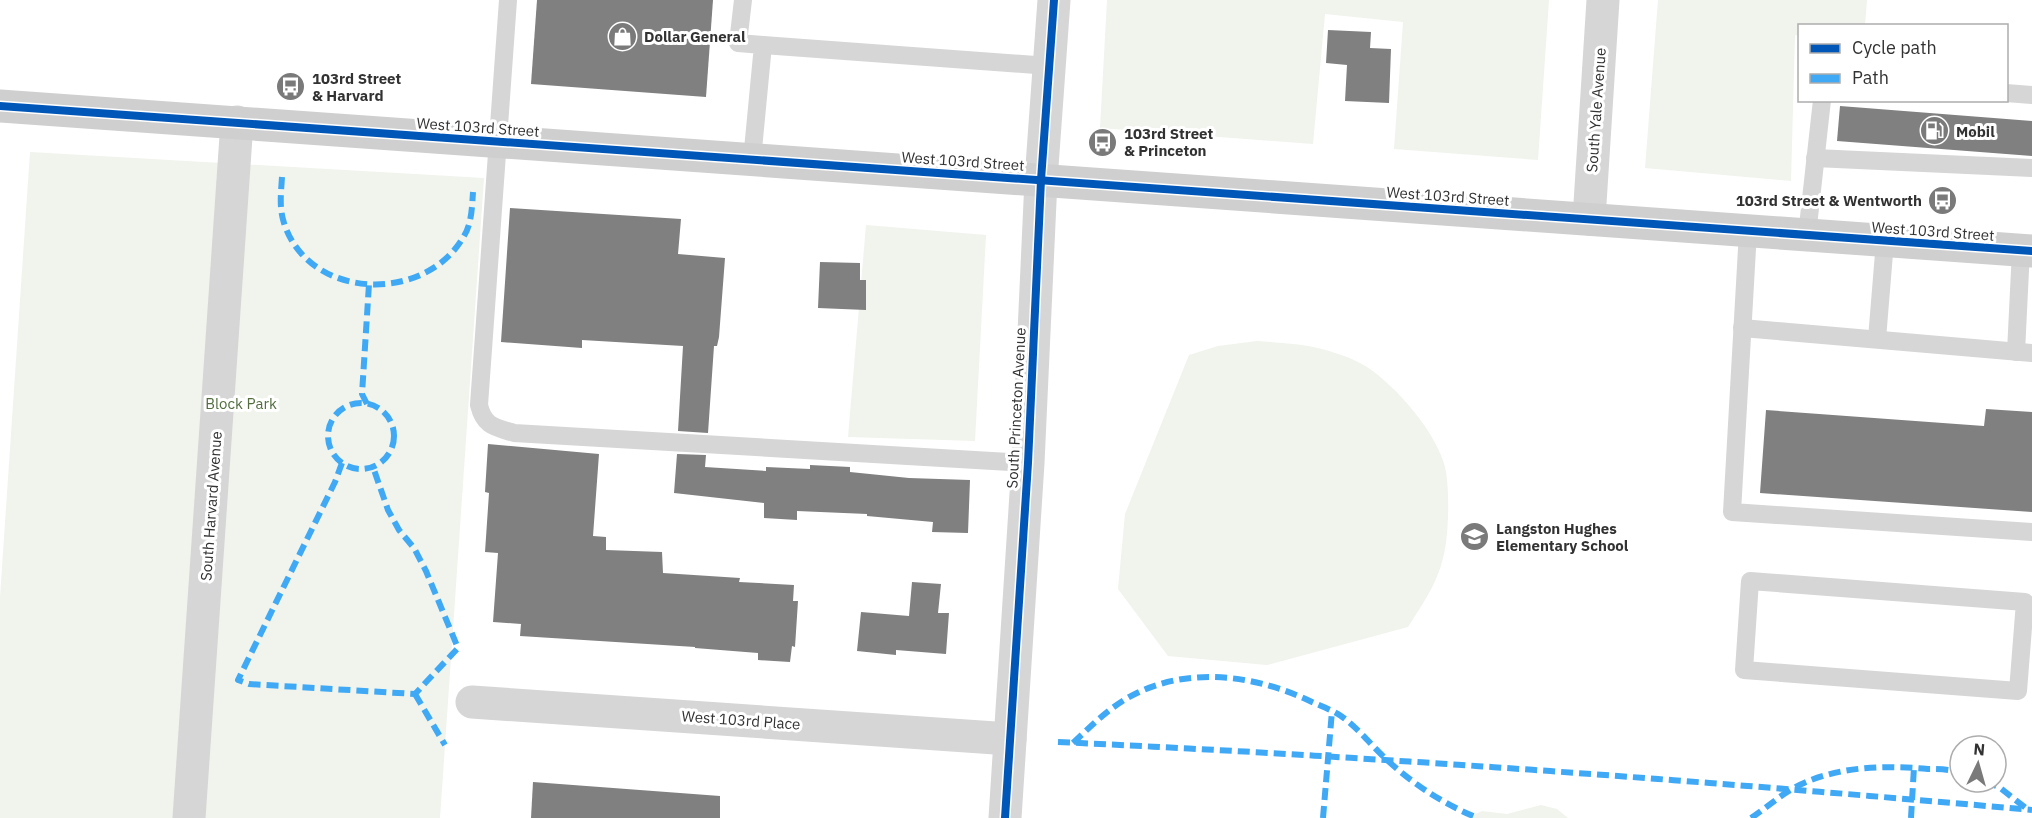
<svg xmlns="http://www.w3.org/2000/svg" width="2032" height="818" font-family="'IBM Plex Sans',sans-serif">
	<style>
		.green { fill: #f0f4ed }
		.building { fill: #808080 }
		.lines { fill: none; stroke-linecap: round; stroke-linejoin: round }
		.lane { stroke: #d6d6d6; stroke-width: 18 }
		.street { stroke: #d6d6d6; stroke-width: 33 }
		.secondary { stroke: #cfcfcf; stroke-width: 33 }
		.quiet { stroke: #3fa9f5; stroke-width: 6; stroke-dasharray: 12 6; stroke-linecap: butt }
		.cycleway-casing { stroke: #fff; stroke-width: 11 }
		.cycleway { stroke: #0057b8; stroke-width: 8 }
		.labels { text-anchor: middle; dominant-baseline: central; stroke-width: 6; stroke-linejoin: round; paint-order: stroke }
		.poi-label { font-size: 15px; font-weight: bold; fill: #323232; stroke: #fff; text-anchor: start }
		.street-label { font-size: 15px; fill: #323232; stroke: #fff }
		.park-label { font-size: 15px; fill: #536d3f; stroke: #fff }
	</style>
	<rect width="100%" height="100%" fill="#fff"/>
	<!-- green -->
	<g class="green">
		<path d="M1107 0H1549L1538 160 1394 149 1403 22 1325 14 1313 144 1100 128Z"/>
		<path d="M1658 0H1867L1865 25 1800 26 1799 36 1795 35 1791 181 1645 168Z"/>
		<path d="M30 152 484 178 440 818H0V597Z"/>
		<path d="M866 225 986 235 975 441 848 437Z"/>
		<path d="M1257 341C1284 343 1313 344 1338 354 1348 357 1359 362 1367 367 1397 387 1436 432 1445 467 1450 488 1449 537 1443 558 1437 584 1422 605 1408 627L1267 665 1168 656 1118 589 1125 514 1189 355 1218 346Z"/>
		<path d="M1541 805 1557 809 1568 818H1467L1482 811 1507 814Z"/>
	</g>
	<!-- building -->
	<g class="building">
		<path d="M537 0H713L706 97 531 84Z"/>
		<path d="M1328 30 1371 32 1370 48 1391 49 1389 103 1345 101 1347 65 1326 63Z"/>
		<path d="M1840 106 2032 121V156L1837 141Z"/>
		<path d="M510 208 681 219 678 254 725 258 719 337 717 346H714L708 433 678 431 683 346 582 340V348L501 342Z"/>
		<path d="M820 262 860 263V280H866V310L818 308Z"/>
		<path d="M1986 409 2032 412V512L1760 493 1766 410 1984 426Z"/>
		<path d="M488 444 599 454 593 536 606 537V550L662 552 663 573 740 578 739 582 794 585 793 601H798L795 647 792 646 790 662 758 660V653L695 648V647L520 636 521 624 493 622 498 553 485 552 489 493 485 492Z"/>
		<path d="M677 454 706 455 705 467 766 471V467L810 469V465L850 467V472L909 478 970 480 968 533 932 532 933 522 867 516V514L797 511V520L764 518V503L674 493Z"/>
		<path d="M912 582 941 584 938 613H949L946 654 896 650V655L857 651 861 612 909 616Z"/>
		<path d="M533 782 720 796V818H531Z"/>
	</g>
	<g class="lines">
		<!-- lane -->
		<g class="lane">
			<path d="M508 0 479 405C484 426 494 427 514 433L1028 463"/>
			<path d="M743 0 738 43 763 45 752 160"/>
			<path d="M763 45 1049 66"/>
			<path d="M2006 93 2032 95"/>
			<path d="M1815 158 2032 168"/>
			<path d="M1748 231 1732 512 2032 532"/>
			<path d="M1807 235 1822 100"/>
			<path d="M1742 328 2032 353"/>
			<path d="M1877 339 1885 241"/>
			<path d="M2016 352 2021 250"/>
			<path d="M1750 581 2025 602 2018 691 1744 670Z"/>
		</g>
		<!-- street -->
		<g class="street">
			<path d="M1589 219 1603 0"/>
			<path d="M472 702 1010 739"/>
			<path d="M189 818 237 122"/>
			<path d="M1005 818 1028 463 1041 180 1054 0"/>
		</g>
		<!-- secondary -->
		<path class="secondary" d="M0 106 2032 251"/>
		<!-- quiet -->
		<g class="quiet">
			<path d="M282 177C281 193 279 208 284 223 309 301 426 304 464 236 472 223 472 206 473 192"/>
			<circle cx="361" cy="436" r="33"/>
			<path d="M367 404 362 394 369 284"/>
			<path d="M342 463 335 482 238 680 249 684 415 694 458 648 426 571 414 548 399 530 388 510 373 467"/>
			<path d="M415 694 445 745"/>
			<path d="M1058 742C1383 757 1708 781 2032 810"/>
			<path d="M1073 743C1093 724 1112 705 1137 693 1193 666 1258 676 1312 702 1321 706 1332 710 1341 716 1358 728 1371 745 1387 760 1413 784 1445 805 1478 818"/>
			<path d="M1985 782 1999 787 2027 809"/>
			<path d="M1323 818 1332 711"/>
			<path d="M1751 818C1765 809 1778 797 1792 789 1833 766 1883 765 1928 769 1938 769 1950 769 1960 773"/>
			<path d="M1911 818 1914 767"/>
		</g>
		<defs>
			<g id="cycleway">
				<path d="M0 106 2032 251"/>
				<path d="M1005 818 1028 463 1041 180 1054 0"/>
			</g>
		</defs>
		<!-- cycleway casing -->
		<use href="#cycleway" class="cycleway-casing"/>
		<!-- cycleway -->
		<use href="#cycleway" class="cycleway"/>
	</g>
	<!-- icons -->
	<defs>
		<symbol id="shop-disc" viewBox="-11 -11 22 22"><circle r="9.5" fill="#7a7a7a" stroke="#fff"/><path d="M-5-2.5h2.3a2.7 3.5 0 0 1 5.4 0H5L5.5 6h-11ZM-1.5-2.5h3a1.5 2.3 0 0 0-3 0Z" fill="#fff"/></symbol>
		<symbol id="bus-disc" viewBox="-11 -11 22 22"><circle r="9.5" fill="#7a7a7a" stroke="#fff"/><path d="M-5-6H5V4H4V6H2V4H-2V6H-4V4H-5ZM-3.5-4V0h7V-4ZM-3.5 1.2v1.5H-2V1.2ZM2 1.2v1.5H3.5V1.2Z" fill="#fff"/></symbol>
		<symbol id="fuel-disc" viewBox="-11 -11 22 22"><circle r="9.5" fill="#7a7a7a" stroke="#fff"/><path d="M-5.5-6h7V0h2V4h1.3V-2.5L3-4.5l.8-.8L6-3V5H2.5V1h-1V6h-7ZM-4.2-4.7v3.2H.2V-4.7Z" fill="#fff"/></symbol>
		<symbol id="school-disc" viewBox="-11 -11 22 22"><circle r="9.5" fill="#7a7a7a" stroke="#fff"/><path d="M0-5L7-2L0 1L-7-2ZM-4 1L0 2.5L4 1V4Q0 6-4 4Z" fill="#fff"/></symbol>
	</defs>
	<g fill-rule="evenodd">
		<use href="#shop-disc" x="606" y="20" width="33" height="33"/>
		<use href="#bus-disc" x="274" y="70" width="33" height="33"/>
		<use href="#fuel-disc" x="1918" y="114" width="33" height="33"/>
		<use href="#bus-disc" x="1086" y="126" width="33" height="33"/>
		<use href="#bus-disc" x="1926" y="184" width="33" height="33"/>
		<use href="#school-disc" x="1458" y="520" width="33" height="33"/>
	</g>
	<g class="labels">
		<!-- poi labels -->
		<g class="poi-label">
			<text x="644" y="36">Dollar General</text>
			<text x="312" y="78">103rd Street<tspan x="312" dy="17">&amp; Harvard</tspan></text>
			<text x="1956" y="131">Mobil</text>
			<text x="1124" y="133">103rd Street<tspan x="1124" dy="17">&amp; Princeton</tspan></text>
			<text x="1922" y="200" text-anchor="end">103rd Street &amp; Wentworth</text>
			<text x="1496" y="528">Langston Hughes<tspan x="1496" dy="17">Elementary School</tspan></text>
		</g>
		<!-- street labels -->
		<g class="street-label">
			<text transform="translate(1596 110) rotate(-86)">South Yale Avenue</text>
			<text transform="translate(478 127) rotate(4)">West 103rd Street</text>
			<text transform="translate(963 161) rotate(4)">West 103rd Street</text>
			<text transform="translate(1448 196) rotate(4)">West 103rd Street</text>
			<text transform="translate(1933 231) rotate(4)">West 103rd Street</text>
			<text transform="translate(1016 408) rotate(-87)">South Princeton Avenue</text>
			<text transform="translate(211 506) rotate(-86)">South Harvard Avenue</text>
			<text transform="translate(741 720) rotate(4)">West 103rd Place</text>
		</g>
		<!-- park labels -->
		<g class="park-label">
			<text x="241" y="403">Block Park</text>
		</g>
	</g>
	<!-- legend -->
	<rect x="1798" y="24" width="210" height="78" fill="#ffffff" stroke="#adadad" stroke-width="1.5"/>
	<rect x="1810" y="44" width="30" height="9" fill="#0057b8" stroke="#adadad" stroke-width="1.5"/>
	<text x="1852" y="54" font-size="18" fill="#323232">Cycle path</text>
	<rect x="1810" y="74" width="30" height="9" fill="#3fa9f5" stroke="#adadad" stroke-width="1.5"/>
	<text x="1852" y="84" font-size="18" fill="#323232">Path</text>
	<!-- north arrow -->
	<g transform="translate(1978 764) rotate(5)"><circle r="28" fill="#ffffff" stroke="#adadad" stroke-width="1.5"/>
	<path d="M0-4.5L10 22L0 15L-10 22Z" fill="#7a7a7a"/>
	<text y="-9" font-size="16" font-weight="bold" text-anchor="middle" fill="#323232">N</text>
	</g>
</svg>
